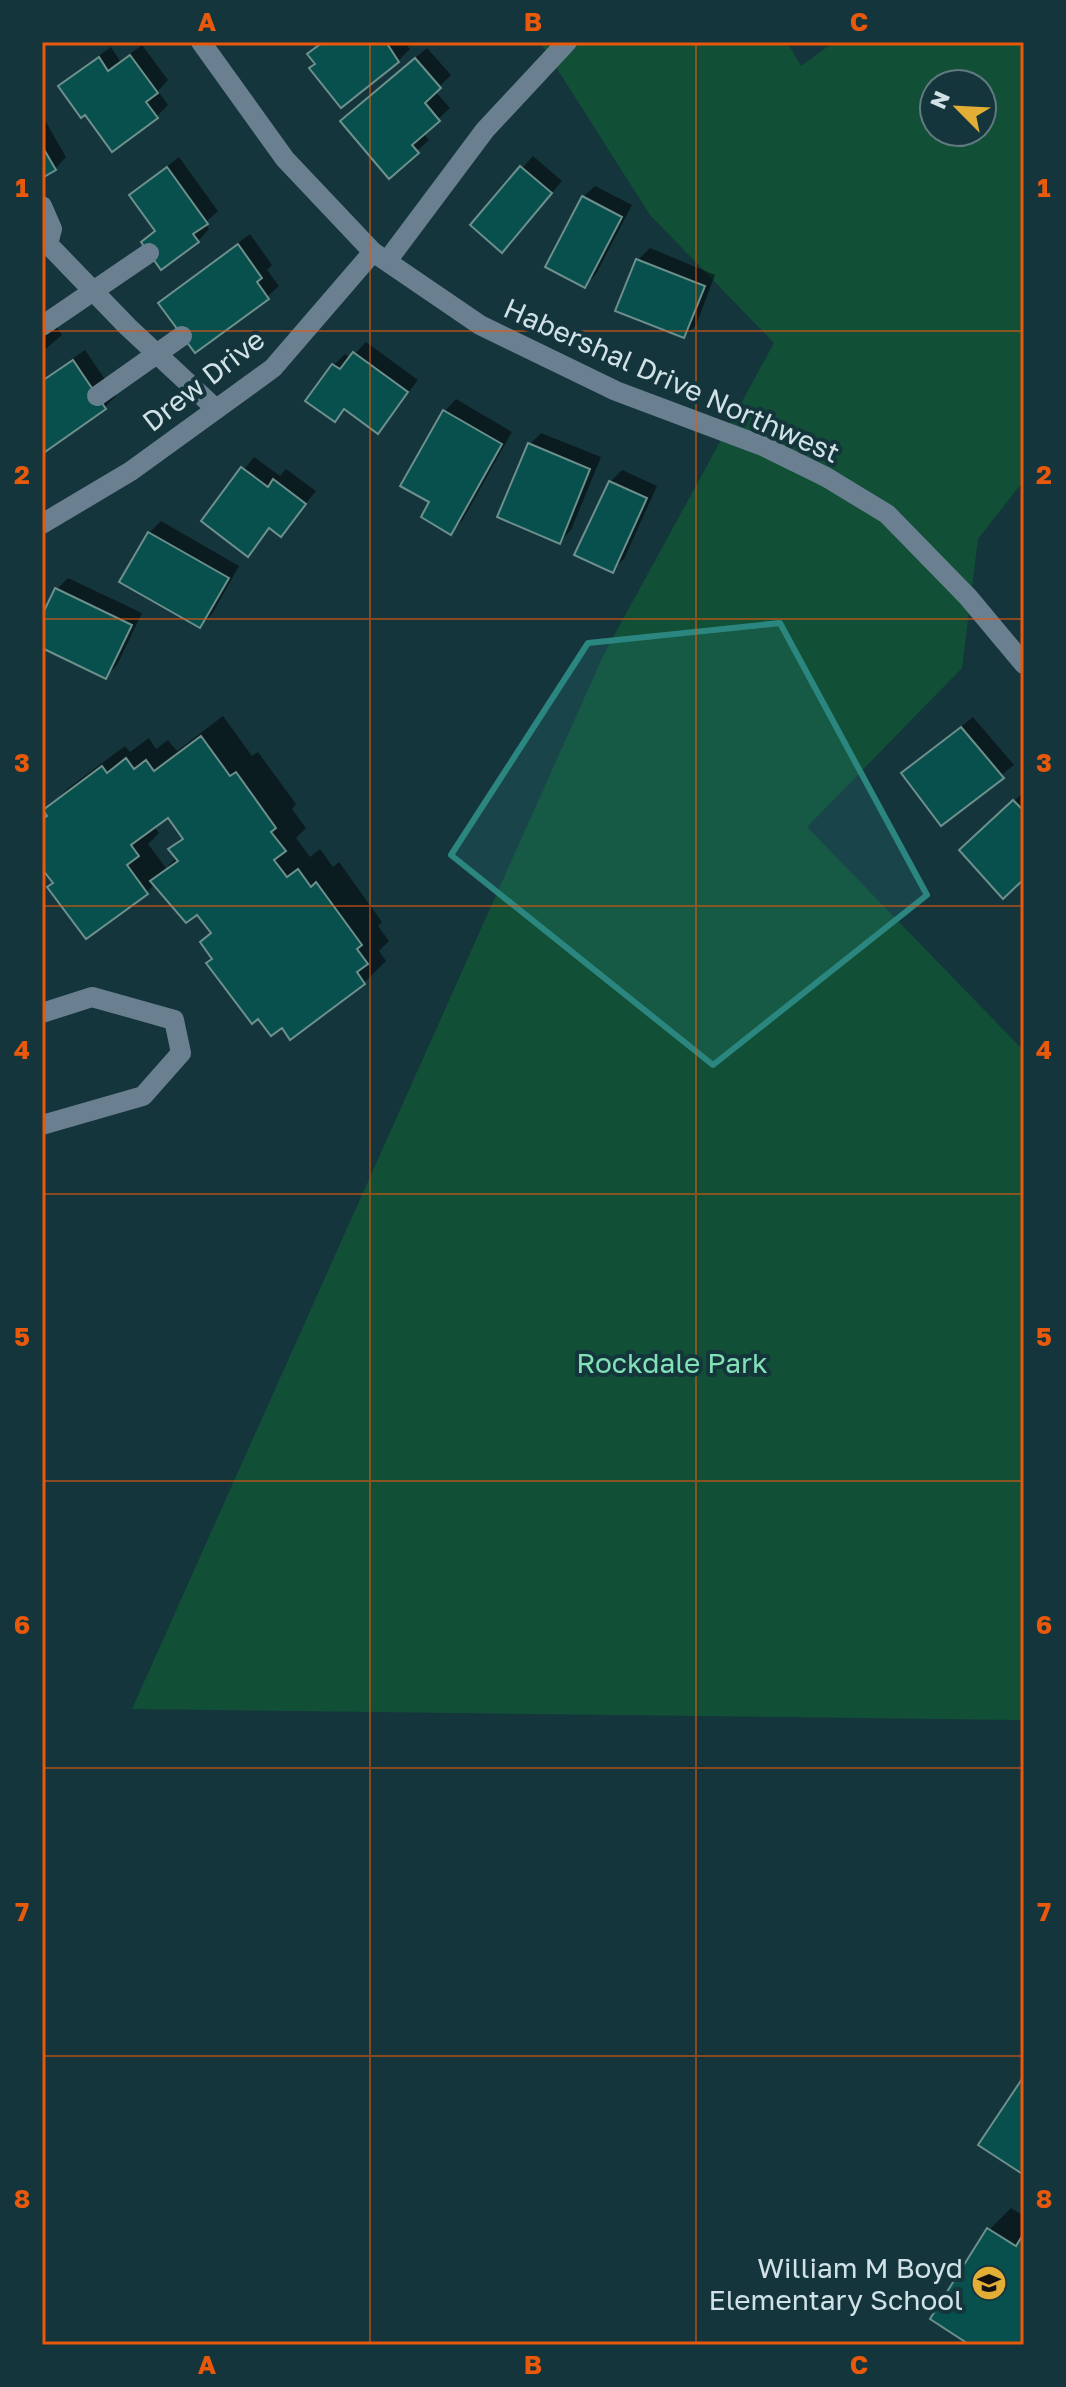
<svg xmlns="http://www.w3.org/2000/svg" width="1066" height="2387" font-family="'Golos Text',sans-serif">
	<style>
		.green { fill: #114f37; fill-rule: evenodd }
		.shadow { fill: #0007; fill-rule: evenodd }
		.building { fill: #08504d; stroke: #6d908c; stroke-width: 2 }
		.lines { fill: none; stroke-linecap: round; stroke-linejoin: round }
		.minor { stroke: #6a8091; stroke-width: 20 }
		.marked { fill: #2c8680; fill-opacity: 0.2; stroke: #2c8680; stroke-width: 6; stroke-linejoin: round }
		.grid { fill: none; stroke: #e8590c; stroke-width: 2; stroke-opacity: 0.55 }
		.labels { text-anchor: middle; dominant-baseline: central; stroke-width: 8; stroke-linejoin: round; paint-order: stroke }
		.street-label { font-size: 28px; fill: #d1e2e7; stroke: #15353c }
		.park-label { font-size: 28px; fill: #82e1b5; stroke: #15353c }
		.poi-label { font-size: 28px; fill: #d1e2e7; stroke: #15353c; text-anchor: end }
		.neatline { fill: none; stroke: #e8590c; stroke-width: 3 }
		.grid-label { font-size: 26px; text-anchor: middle; font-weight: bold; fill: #e8590c }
	</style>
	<rect width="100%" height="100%" fill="#15353c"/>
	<!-- green -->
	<path class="green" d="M540 42H787L801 66 834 42H1024V480L978 539 962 668 807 827 1024 1051V1720L132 1709 604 654 774 343 650 215ZM934 84H982V132H934Z"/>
	<!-- shadow -->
	<g class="shadow">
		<path d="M322 42H404L410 49 398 61 317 63 310 54Z"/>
		<path d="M142 45 168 80 158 91 168 105 157 116 86 112 61 86 72 75 111 47 120 61Z"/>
		<path d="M427 48 451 75 435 91 450 108 423 133 429 140 389 176 354 110Z"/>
		<path d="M46 122 66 157 55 169 42 176V125Z"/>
		<path d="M533 156 562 181 513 238 473 224Z"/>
		<path d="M179 157 218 211 205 223 209 229 198 241 143 242 156 229 131 195Z"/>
		<path d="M595 186 632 205 596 274 585 286 583 197Z"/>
		<path d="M250 234 272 265 267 270 279 286 267 297 160 303 172 292Z"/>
		<path d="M650 248 715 275 696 325 684 336 638 260Z"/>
		<path d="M42 306 62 335 42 352Z"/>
		<path d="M366 342 418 380 378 432 346 408 334 419 308 400 334 365 345 354 351 358Z"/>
		<path d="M85 350 116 396 105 407 42 451V380Z"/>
		<path d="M456 399 512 432 462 521 450 532 432 501 403 485 445 411Z"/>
		<path d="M541 433 601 457 571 530 560 541 530 444Z"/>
		<path d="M254 457 280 476 286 469 316 491 281 534 271 527 248 554 203 521Z"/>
		<path d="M622 470 657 486 624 559 612 570 610 482Z"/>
		<path d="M161 521 239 566 212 614 200 626 149 533Z"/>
		<path d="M68 578 142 613 117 665 105 677 42 646V619L57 589Z"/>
		<path d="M223 716 252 756 258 752 296 804 292 809 306 828 296 838 310 857 320 849 333 867 339 862 382 922 378 926 389 941 379 951 386 961 364 983 282 1026 214 958 212 932 198 912 155 884 147 892 54 882 42 865V819L48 814 46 810 67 789 125 746 130 752 149 738 156 749 168 740 177 751ZM168 815 184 837 171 850 177 857 166 868 148 844 159 833 154 826Z"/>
		<path d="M973 717 1014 765 942 824 904 773Z"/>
		<path d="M1024 792V877L973 839Z"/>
		<path d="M1011 2208 1024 2216V2345H973L989 2230Z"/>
	</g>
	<!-- building -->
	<g class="building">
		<path d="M323 42H386L399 62 341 108 309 68 315 64 307 54Z"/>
		<path d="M130 55 158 93 146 102 158 118 112 152 85 115 81 118 58 86 99 57 108 71Z"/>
		<path d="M415 58 441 88 425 103 440 121 412 145 419 153 389 179 340 121Z"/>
		<path d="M42 146 56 170 42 178Z"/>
		<path d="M520 166 552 193 502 253 470 225Z"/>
		<path d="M167 167 208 224 193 234 199 242 161 270 141 242 155 231 129 195Z"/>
		<path d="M582 196 622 217 585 288 545 267Z"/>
		<path d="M238 244 262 278 257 282 269 299 195 353 158 303Z"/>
		<path d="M636 259 705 286 684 338 615 311Z"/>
		<path d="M353 352 408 392 378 434 344 409 335 422 305 401 332 364 340 369Z"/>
		<path d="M73 360 106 409 42 454V381Z"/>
		<path d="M443 410 502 444 451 535 421 517 429 502 400 486Z"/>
		<path d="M528 443 590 469 560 544 497 517Z"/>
		<path d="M241 467 268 487 273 479 306 504 281 537 269 528 248 557 201 521Z"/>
		<path d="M609 481 647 498 613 573 574 555Z"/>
		<path d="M148 532 229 578 200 628 119 582Z"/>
		<path d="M55 588 132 625 106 679 42 648V615Z"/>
		<path d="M961 727 1004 778 941 826 901 773Z"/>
		<path d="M201 736 230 776 236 772 276 828 271 832 286 851 274 860 287 877 298 869 311 887 316 882 362 945 357 949 368 964 357 972 365 984 290 1040 282 1028 271 1036 258 1019 252 1024 206 963 212 959 200 942 211 933 197 915 186 923 150 881 178 861 168 849 183 839 168 818 131 845 139 856 127 865 148 894 86 939 47 887 53 883 42 869V819L47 816 43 810 102 766 107 773 126 758 134 769 146 760 154 771Z"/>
		<path d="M1013 800 1024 811V879L1003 899 959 850Z"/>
		<path d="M1024 2076V2175L978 2145Z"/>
		<path d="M987 2228 1016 2246 1024 2233V2345H970L930 2319Z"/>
	</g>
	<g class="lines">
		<!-- minor -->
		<g class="minor">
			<path d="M201 42 285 159 373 252 480 325 616 391 765 447 826 477 887 514 968 597 1024 664"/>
			<path d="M42 206 52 229 48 244"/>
			<path d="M42 238 128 327 216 409"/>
			<path d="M387 261 485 130 567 42"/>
			<path d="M42 326 149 253"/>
			<path d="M97 396 182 336"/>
			<path d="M42 524 131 471 273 368 373 252"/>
			<path d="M42 1013 92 997 174 1020 181 1053 143 1096 42 1125"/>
		</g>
	</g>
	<!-- marked area -->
	<path class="marked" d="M780 623 927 895 713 1065 451 855 588 643Z"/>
	<!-- grid -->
	<path class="grid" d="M370 42V2345M696 42V2345M42 331H1024M42 619H1024M42 906H1024M42 1194H1024M42 1481H1024M42 1768H1024M42 2056H1024"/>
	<!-- icons -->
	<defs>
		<symbol id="school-disc" viewBox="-11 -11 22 22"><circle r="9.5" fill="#e3ae35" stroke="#15353c"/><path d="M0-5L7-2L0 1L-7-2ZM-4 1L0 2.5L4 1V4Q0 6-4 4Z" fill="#111"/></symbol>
	</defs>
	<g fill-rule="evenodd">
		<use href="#school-disc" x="969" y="2263" width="40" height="40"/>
	</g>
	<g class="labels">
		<!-- street labels -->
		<g class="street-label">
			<text transform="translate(203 380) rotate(-38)">Drew Drive</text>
			<text transform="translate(672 380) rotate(24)">Habershal Drive Northwest</text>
		</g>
		<!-- park labels -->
		<g class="park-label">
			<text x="672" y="1362">Rockdale Park</text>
		</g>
		<!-- poi labels -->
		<g class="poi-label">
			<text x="963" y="2267">William M Boyd<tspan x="963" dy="32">Elementary School</tspan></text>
		</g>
	</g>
	<!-- border -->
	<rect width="1066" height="2387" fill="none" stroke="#15353c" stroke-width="88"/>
	<!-- north arrow -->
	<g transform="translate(958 108) rotate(294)"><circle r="38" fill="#15353c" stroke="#607a80" stroke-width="2"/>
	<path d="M0-6L14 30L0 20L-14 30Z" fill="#e3ae35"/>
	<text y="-12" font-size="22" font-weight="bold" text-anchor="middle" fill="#d1e2e7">N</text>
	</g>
	<rect x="44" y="44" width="978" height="2299" class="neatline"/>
	<g class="grid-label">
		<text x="207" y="31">A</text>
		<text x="533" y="31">B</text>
		<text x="859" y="31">C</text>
		<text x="22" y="197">1</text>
		<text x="1044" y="197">1</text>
		<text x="22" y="484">2</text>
		<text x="1044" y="484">2</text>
		<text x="22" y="772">3</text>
		<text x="1044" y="772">3</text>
		<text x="22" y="1059">4</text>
		<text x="1044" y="1059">4</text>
		<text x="22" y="1346">5</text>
		<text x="1044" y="1346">5</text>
		<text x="22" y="1634">6</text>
		<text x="1044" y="1634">6</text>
		<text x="22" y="1921">7</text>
		<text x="1044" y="1921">7</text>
		<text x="22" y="2208">8</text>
		<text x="1044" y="2208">8</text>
		<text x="207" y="2374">A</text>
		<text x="533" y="2374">B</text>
		<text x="859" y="2374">C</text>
	</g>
</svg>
